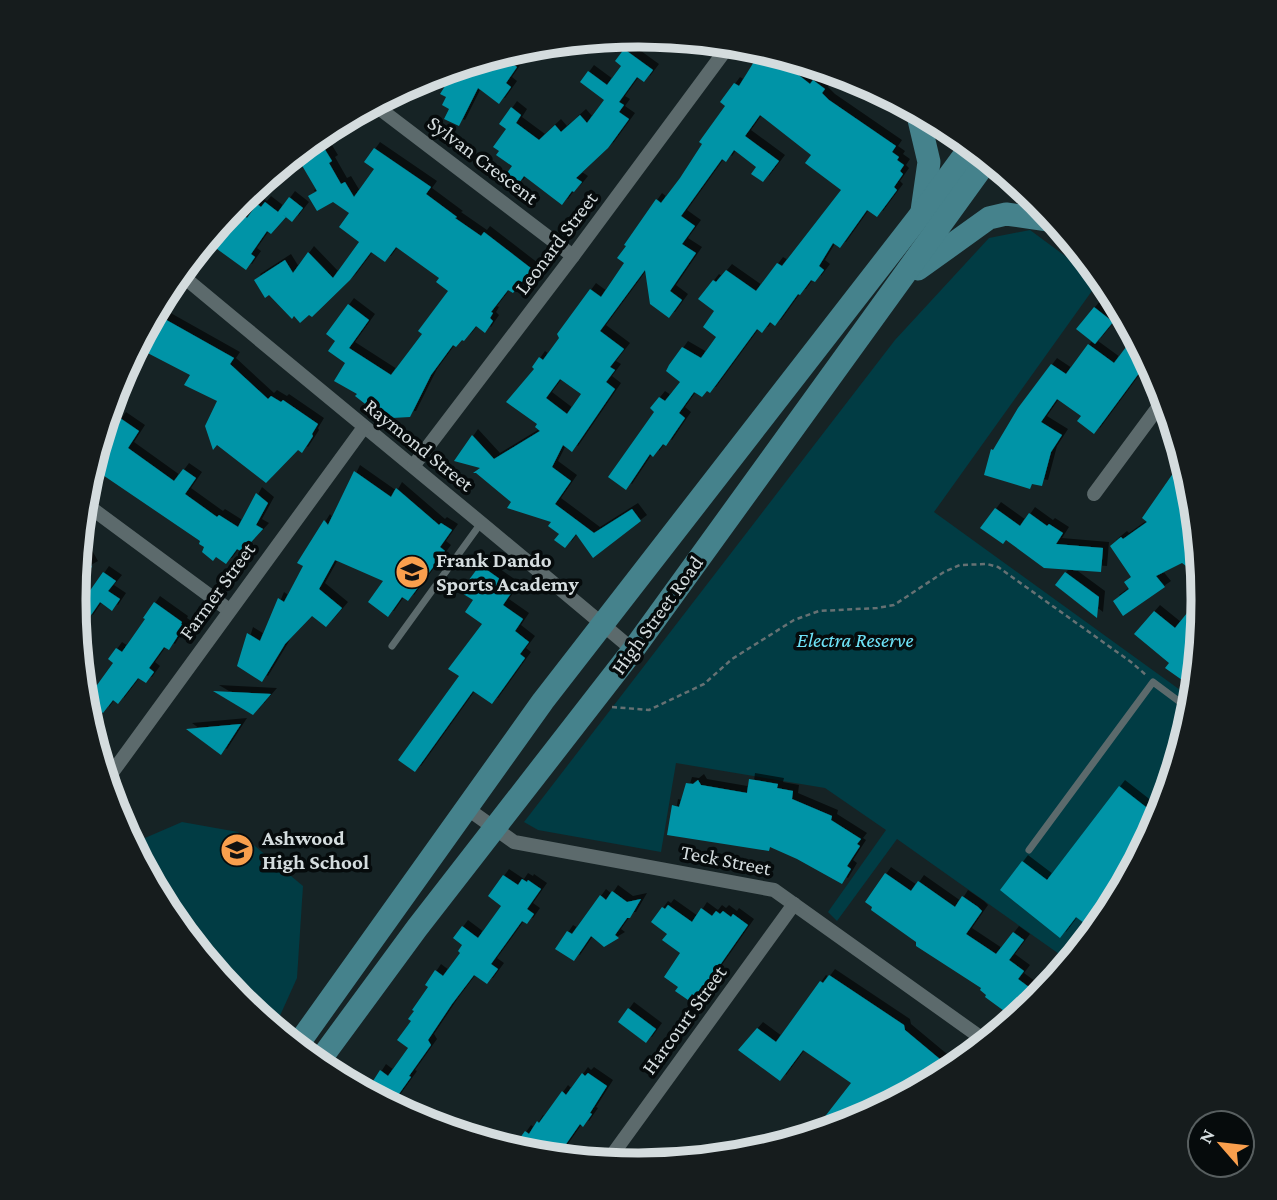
<svg xmlns="http://www.w3.org/2000/svg" width="1277" height="1200" font-family="'Crimson Pro',serif">
	<style>
		.green { fill: #013c44 }
		.building { fill: #0094a7; fill-rule: evenodd; filter: url(#shadow) }
		.lines { fill: none; stroke-linecap: round; stroke-linejoin: round }
		.path { stroke: #667173; stroke-width: 2.5; stroke-dasharray: 5 3.5; stroke-linecap: butt }
		.lane { stroke: #5c6a6c; stroke-width: 7 }
		.street { stroke: #5c6a6c; stroke-width: 14 }
		.primary { stroke: #45828c; stroke-width: 23 }
		.labels { text-anchor: middle; dominant-baseline: central; stroke-width: 7; stroke-linejoin: round; paint-order: stroke }
		.street-label { font-size: 21px; fill: #d4dcde; stroke: #060b0c }
		.poi-label { font-size: 21px; font-weight: bold; fill: #d4dcde; stroke: #060b0c; text-anchor: start }
		.park-label { font-size: 21px; font-style: italic; fill: #6ee3f8; stroke: #060b0c }
		.rim { fill: none; stroke: #d4dcde; stroke-width: 9 }
	</style>
	<defs>
		<filter id="shadow"><feDropShadow dx="6" dy="-6" stdDeviation="0" flood-color="#0009"/></filter>
	</defs>
	<rect width="100%" height="100%" fill="#162325"/>
	<!-- green -->
	<g class="green">
		<path d="M1030 230 1099 281 934 512 1194 700 1193 711 1160 817 1108 914 1069 961 897 839 837 921 828 912 886 830 825 788 676 763 661 852 538 830 524 822 895 340 989 238Z"/>
		<path d="M182 822 238 832 303 886 297 978 274 1029 239 999 169 914 131 844Z"/>
	</g>
	<!-- building -->
	<g class="building">
		<path d="M624 49 653 70 644 82 637 77 619 102 624 105 619 112 629 119 608 148 576 178 582 182 574 192 572 191 562 205 524 176 517 186 504 177 512 166 496 155 499 151 493 147 506 129 499 124 511 107 521 115 516 123 539 140 555 125 561 132 580 115 587 123 604 100 580 82 588 71 607 85 621 66 615 61Z"/>
		<path d="M760 52 791 69 810 84 813 80 825 89 822 93 829 100 896 146 892 152 899 157 897 160 904 165 900 171 903 174 894 187 897 190 877 217 867 210 840 248 833 243 819 266 824 270 815 282 811 280 800 295 798 294 775 326 770 322 762 333 757 329 710 393 707 391 702 397 694 392 679 413 685 418 674 434 666 446 663 444 653 457 650 454 626 490 608 477 654 412 650 408 659 397 665 401 680 382 666 371 669 365 682 347 701 358 716 337 703 327 714 311 698 299 713 280 716 282 726 270 756 291 777 263 782 266 841 190 805 163 811 155 760 115 745 136 779 161 763 182 751 174 756 167 734 150 726 162 722 159 681 216 695 226 682 244 696 253 670 291 682 300 669 318 650 304 645 270 600 331 624 349 610 367 615 370 606 382 615 389 572 452 563 445 552 467 571 481 555 504 594 533 632 509 641 521 593 558 576 534 565 548 554 540 559 534 548 526 551 522 507 508 511 502 476 473H473L480 468 454 461 472 435 494 459 540 431 535 427 537 424 506 402 534 369 532 367 539 357 543 360 559 338 557 334 590 289 601 297 624 263 617 258 626 246 624 245 656 199 661 203 680 178 702 144 699 142 725 106 720 102 734 83 739 86ZM560 379 581 394 567 414 546 398Z"/>
		<path d="M500 55 517 67 506 83 511 87 499 104 478 88 459 126 444 119 449 109 442 105 446 97 440 94 457 67Z"/>
		<path d="M321 143 332 161 329 163 341 184 345 182 354 197 374 169 364 162 374 148 431 187 426 194 457 217 455 218 481 236 484 232 532 269 513 293 508 290 491 312 493 313 490 318 493 321 485 333 476 326 464 341 462 340 456 347 453 345 431 375 410 417 392 418 381 408 378 414 355 396 357 394 334 381 345 363 328 351 335 341 326 334 348 304 369 320 349 348 391 375 422 334 418 331 448 291 436 282 439 278 396 247 385 262 371 252 350 280 312 317 309 315 300 323 294 316 292 319 269 295 265 298 254 280 285 260 293 273 308 252 333 278 359 242 339 227 349 213 333 202 317 211 308 196 317 191 297 157Z"/>
		<path d="M289 197 303 208 292 222 282 214 286 217 271 234 267 231 251 254 255 257 246 270 206 241 234 207 247 218 257 204 261 207 265 202 278 212Z"/>
		<path d="M1094 307 1113 322 1095 344 1076 329Z"/>
		<path d="M154 313 234 358 230 364 268 399 271 396 281 402 283 400 318 424 312 434 313 436 302 453 298 450 266 483 217 445 213 450 205 426 217 401 184 385 190 375 136 347Z"/>
		<path d="M1135 335 1148 361 1094 434 1077 421 1081 416 1057 399 1041 422 1062 435 1051 452 1042 486 1032 484 1030 489 984 475 991 449 993 450 1018 408 1051 364 1066 374 1088 344 1114 363Z"/>
		<path d="M120 418 139 431 128 448 174 481 183 469 196 478 185 494 217 517 219 515 238 527 256 493 268 503 256 525 263 529 242 552 237 549 226 564 216 557 213 561 202 552 204 547 199 544 200 541 91 467 96 452Z"/>
		<path d="M1183 459 1193 490 1201 577 1182 563 1156 576 1165 587 1123 616 1113 601 1129 589 1124 582 1131 577 1110 546 1121 537 1123 539 1147 522 1142 518Z"/>
		<path d="M354 471 391 497 396 488 439 525 441 523 452 530 440 547 445 551 408 601 402 597 388 617 368 602 383 581 335 560 319 589 342 608 326 627 312 616 285 644 262 682 237 666 247 633 260 641 278 598 284 602 303 566 297 563 324 520 328 525Z"/>
		<path d="M995 508 1020 526 1029 513 1047 526 1049 524 1063 533 1056 544 1103 548 1101 572 1044 568 1006 540 1003 544 980 528Z"/>
		<path d="M79 544 92 567 76 576Z"/>
		<path d="M480 565 514 589 503 605 523 619 515 631 529 642 520 654 525 658 492 704 473 691 415 772 398 760 459 676 448 669 482 624 465 612 473 600 460 592Z"/>
		<path d="M103 572 116 581 108 591 120 599 112 611 100 602 87 621 75 612Z"/>
		<path d="M1065 572 1099 597 1097 618 1055 585Z"/>
		<path d="M1203 593 1198 660 1182 680 1165 668 1169 663 1134 634 1154 611 1175 628Z"/>
		<path d="M154 602 182 622 181 624 184 626 169 650 164 647 149 668 154 672 146 683 138 678 118 704 113 700 103 713 99 710 89 724 84 703 113 663 108 659 116 648 122 652 145 619 143 618Z"/>
		<path d="M213 691 271 694 253 715Z"/>
		<path d="M241 724 221 755 186 729Z"/>
		<path d="M749 779 778 784 777 788 793 791 792 799 832 816 831 820 861 839 857 844 860 846 847 866 851 869 842 884 797 859 770 847 769 851 667 835 672 805 679 807 686 783 693 784 698 780 701 785 747 793Z"/>
		<path d="M1119 786 1160 818 1111 883 1114 886 1084 923 1076 917 1060 938 1000 890 1022 861 1047 880Z"/>
		<path d="M885 873 911 891 918 881 955 907 962 896 978 907 982 911 966 934 996 954 1013 932 1024 940 1009 960 1024 971 1018 979 1041 996 1015 1019 985 997 986 995 980 990 981 988 916 946V942L871 910 872 907 865 902Z"/>
		<path d="M503 875 518 885 522 879 527 882 528 880 541 889 527 909 534 914 527 924 522 921 491 964 498 969 487 984 474 975 452 1004 428 1040 431 1045 409 1076 411 1077 391 1105 366 1092 380 1070 388 1076 408 1048 397 1040 411 1021 408 1019 414 1011 412 1010 428 987 425 985 435 970 443 976 460 953 458 951 462 945 453 938 462 926 478 938 501 906 488 896Z"/>
		<path d="M612 891 627 902 641 899 630 918H627L615 935 619 938 604 947 591 936 574 961 555 949 567 931 572 934 600 895 606 900Z"/>
		<path d="M668 905 692 922 701 908 712 916 716 911 720 914 723 911 731 917 733 914 748 925 697 998 692 994 688 1000 675 991 678 987 664 977 680 953 662 940 667 934 651 922 662 907 665 909Z"/>
		<path d="M829 975 904 1025 905 1030 947 1065 938 1077 933 1080 928 1077 921 1086 854 1122 835 1128 823 1119 851 1083 803 1050 780 1081 738 1050 757 1028 776 1042 820 981 823 983Z"/>
		<path d="M628 1008 656 1029 646 1043 618 1022Z"/>
		<path d="M582 1073 585 1076 588 1073 607 1086 590 1113 592 1114 583 1127 580 1124 557 1157 544 1156 535 1149 532 1153 517 1142 525 1131 529 1134 537 1121 539 1123 562 1091 566 1095Z"/>
	</g>
	<g class="lines">
		<!-- path -->
		<path class="path" d="M612 707 649 710 704 684 732 659 794 620 819 611 877 608 894 605 944 572 960 565 987 564 998 567 1131 662 1146 675"/>
		<!-- lane -->
		<g class="lane">
			<path d="M392 646 481 523"/>
			<path d="M1029 850 1153 682 1192 711"/>
		</g>
		<!-- street -->
		<g class="street">
			<path d="M390 95 380 109 573 256"/>
			<path d="M179 273C330 399 483 523 633 650"/>
			<path d="M414 465 573 256 730 44"/>
			<path d="M1094 494 1165 398"/>
			<path d="M83 502 229 610"/>
			<path d="M106 781 364 427"/>
			<path d="M465 807 514 842 774 890 987 1042"/>
			<path d="M607 1162 794 904"/>
		</g>
		<!-- primary -->
		<g class="primary">
			<path d="M917 111 929 162 922 211"/>
			<path d="M934 121 1001 170"/>
			<path d="M918 269 989 218 1006 214 1055 221"/>
			<path d="M296 1047 543 701 921 214 971 146"/>
			<path d="M317 1064 417 928 633 650 988 159"/>
		</g>
	</g>
	<!-- icons -->
	<defs>
		<symbol id="school-disc" viewBox="-11 -11 22 22"><circle r="9.5" fill="#f99f4d" stroke="#060b0c"/><path d="M0-5L7-2L0 1L-7-2ZM-4 1L0 2.5L4 1V4Q0 6-4 4Z" fill="#111"/></symbol>
	</defs>
	<g fill-rule="evenodd">
		<use href="#school-disc" x="393" y="553" width="38" height="38"/>
		<use href="#school-disc" x="218" y="831" width="38" height="38"/>
	</g>
	<g class="labels">
		<!-- street labels -->
		<g class="street-label">
			<text transform="translate(483 160) rotate(37)">Sylvan Crescent</text>
			<text transform="translate(556 243) rotate(-53)">Leonard Street</text>
			<text transform="translate(419 445) rotate(39)">Raymond Street</text>
			<text transform="translate(217 591) rotate(-54)">Farmer Street</text>
			<text transform="translate(657 615) rotate(-54)">High Street Road</text>
			<text transform="translate(726 860) rotate(11)">Teck Street</text>
			<text transform="translate(684 1020) rotate(-54)">Harcourt Street</text>
		</g>
		<!-- poi labels -->
		<g class="poi-label">
			<text x="436" y="560">Frank Dando<tspan x="436" dy="24">Sports Academy</tspan></text>
			<text x="262" y="838">Ashwood<tspan x="262" dy="24">High School</tspan></text>
		</g>
		<!-- park labels -->
		<g class="park-label">
			<text x="855" y="640">Electra Reserve</text>
		</g>
	</g>
	<!-- crop -->
	<path d="M0 0H1277V1200H0ZM638 47H639A552 552 0 0 1 1191 599V601A552 552 0 0 1 639 1153H638A552 552 0 0 1 86 601V599A552 552 0 0 1 638 47Z" fill="#161c1d" fill-rule="evenodd"/>
	<path class="rim" d="M638 47H639A552 552 0 0 1 1191 599V601A552 552 0 0 1 639 1153H638A552 552 0 0 1 86 601V599A552 552 0 0 1 638 47Z"/>
	<!-- north arrow -->
	<g transform="translate(1221 1144) rotate(298)"><circle r="33" fill="#060b0c" stroke="#585f60" stroke-width="2"/>
	<path d="M0-5L12 26L0 18L-12 26Z" fill="#f99f4d"/>
	<text y="-10" font-size="19" font-weight="bold" text-anchor="middle" fill="#d4dcde">N</text>
	</g>
</svg>
